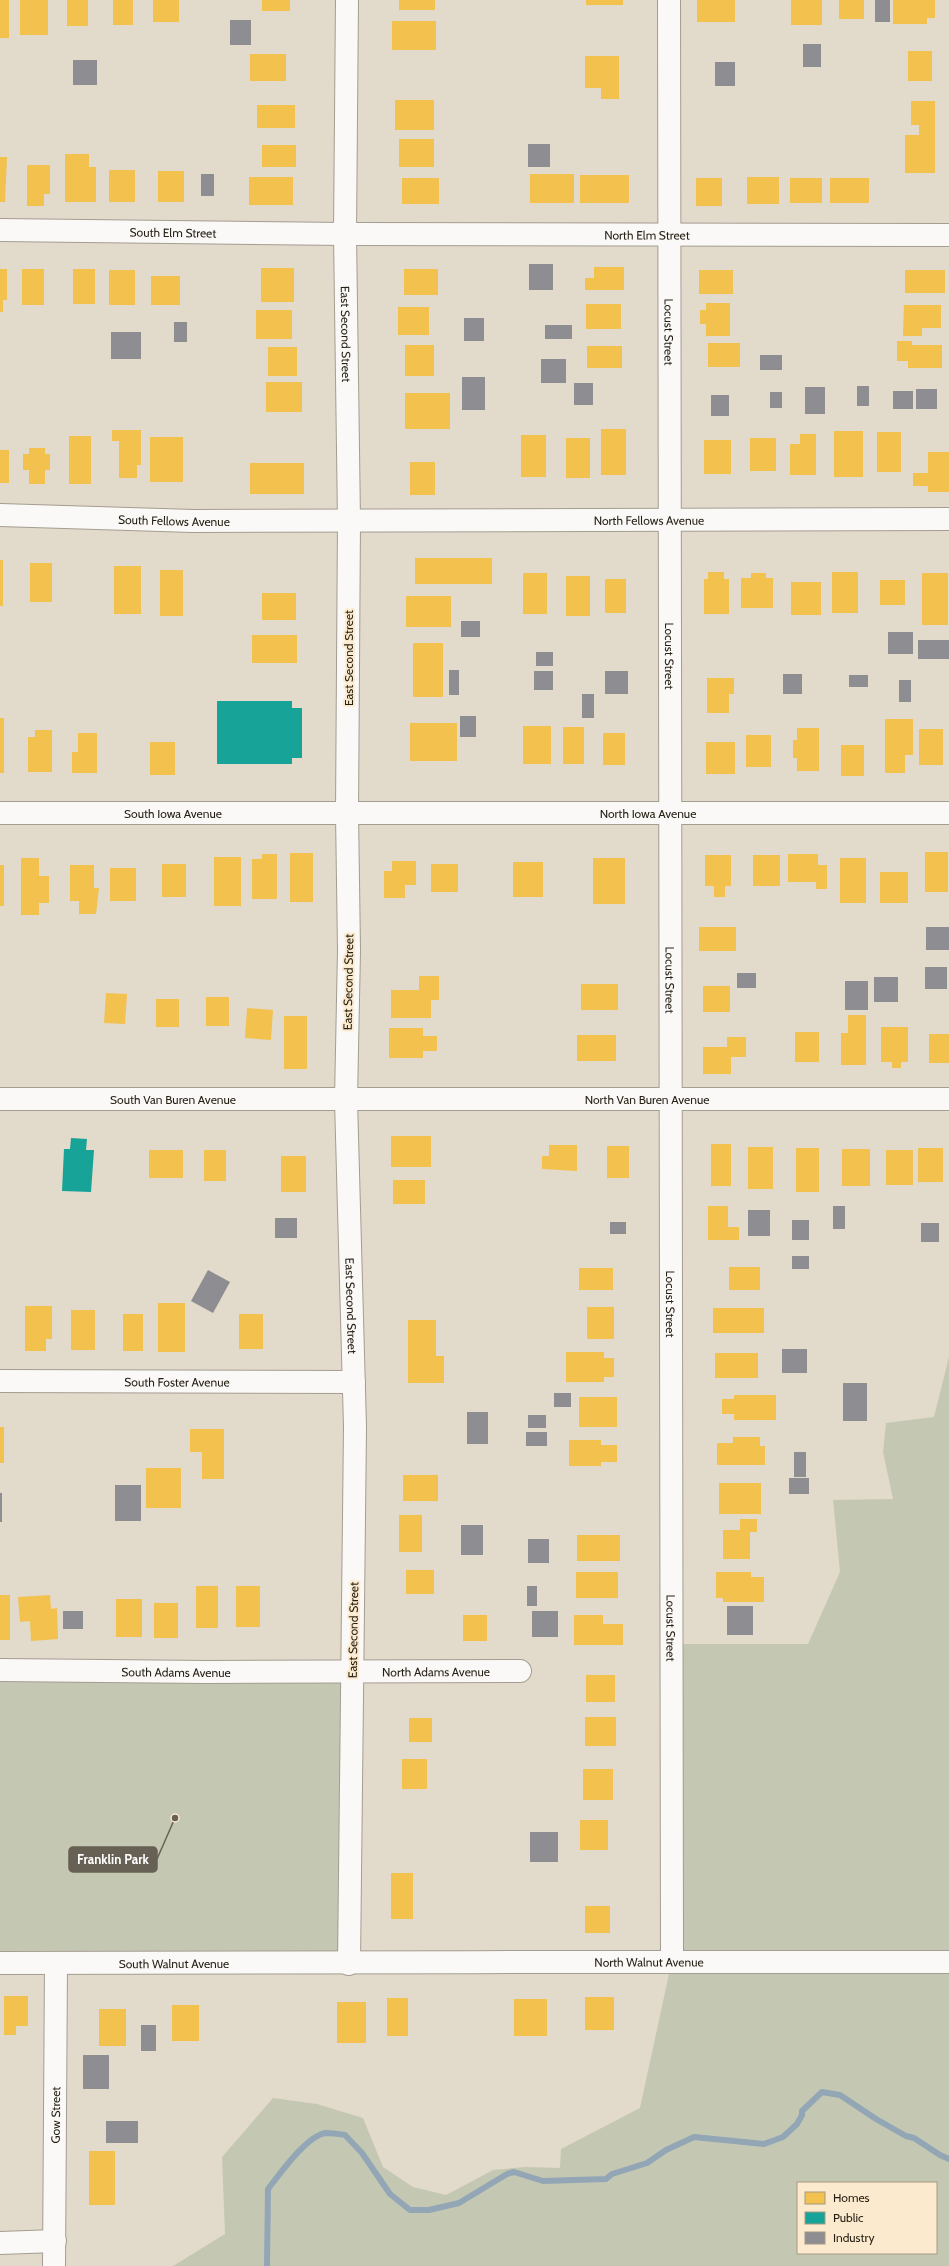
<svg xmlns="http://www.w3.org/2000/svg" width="949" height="2266" font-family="Cabin,sans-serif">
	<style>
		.green { fill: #c4c8b3; fill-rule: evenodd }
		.homes { fill: #f2c14e }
		.public { fill: #17a398 }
		.industry { fill: #8d8d92 }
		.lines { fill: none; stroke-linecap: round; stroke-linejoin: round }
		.stream { stroke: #92a6b6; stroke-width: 6 }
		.street-casing { stroke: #a49d91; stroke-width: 24 }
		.secondary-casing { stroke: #a49d91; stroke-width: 24 }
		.street { stroke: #fbf9f7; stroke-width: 22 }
		.secondary { stroke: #fbf9f7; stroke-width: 22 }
		.labels { text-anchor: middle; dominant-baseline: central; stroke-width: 4; stroke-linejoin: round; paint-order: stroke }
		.street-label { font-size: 12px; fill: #251f14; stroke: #fbeacd }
		.leader { fill: none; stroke: #676054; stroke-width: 1.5 }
		.callout-dot { fill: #676054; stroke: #fbeacd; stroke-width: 1.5 }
		.callout { fill: #676054; stroke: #676054; stroke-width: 1.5 }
		.callout-label { font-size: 13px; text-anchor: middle; font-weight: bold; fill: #fff }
	</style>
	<rect width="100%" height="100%" fill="#e2daca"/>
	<!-- green -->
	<g class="green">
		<path d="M949 1357V2266H173L225 2234 222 2157 273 2098 317 2104 363 2118 383 2167 413 2187 446 2195 493 2170 525 2167 560 2168 561 2149 640 2108 672 1960V1644H808L840 1572 833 1500 893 1499 883 1452 886 1423 934 1417ZM798 2183H936V2253H798Z"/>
		<path d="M0 1670 353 1672 349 1964 0 1963Z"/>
	</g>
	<!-- homes -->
	<g class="homes">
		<rect x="0" y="0" width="9" height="38"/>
		<rect x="20" y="0" width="28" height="35"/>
		<rect x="67" y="0" width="21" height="26"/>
		<rect x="113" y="0" width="20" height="25"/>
		<rect x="153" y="0" width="26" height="22"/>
		<rect x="262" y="0" width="28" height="11"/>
		<rect x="399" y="0" width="36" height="10"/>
		<rect x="586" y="0" width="37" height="5"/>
		<rect x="697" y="0" width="38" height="22"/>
		<rect x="791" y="0" width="31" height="25"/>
		<rect x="839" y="0" width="25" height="19"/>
		<path d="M893 0H935V18H927V24H893Z"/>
		<rect x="392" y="21" width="44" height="29"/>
		<rect x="908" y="51" width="24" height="30"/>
		<rect x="250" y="54" width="36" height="27"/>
		<path d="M585 56H619V99H601V88H585Z"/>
		<rect x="395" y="100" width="39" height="30"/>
		<path d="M911 101H935V173H905V135H919V125H911Z"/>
		<rect x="257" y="105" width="38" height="23"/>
		<rect x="399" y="139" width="35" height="28"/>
		<rect x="262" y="145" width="34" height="22"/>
		<path d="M65 154H89V167H96V202H65Z"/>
		<path d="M0 157H7L5 202H0Z"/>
		<path d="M27 165H50V194H44V206H27Z"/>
		<rect x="109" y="170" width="26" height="32"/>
		<rect x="158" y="171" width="26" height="31"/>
		<rect x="530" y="174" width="44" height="29"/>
		<rect x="580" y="175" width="49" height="28"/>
		<rect x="249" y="177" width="44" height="28"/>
		<rect x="747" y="177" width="32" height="27"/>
		<rect x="402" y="178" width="37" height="26"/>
		<rect x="696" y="178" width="26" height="28"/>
		<rect x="790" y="178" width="32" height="25"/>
		<rect x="830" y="178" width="39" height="25"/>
		<path d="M594 267H624V290H585V278H594Z"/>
		<rect x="261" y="268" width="33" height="34"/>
		<path d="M0 269H7V300H3V312H0Z"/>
		<rect x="22" y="269" width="22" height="36"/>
		<rect x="73" y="269" width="22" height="35"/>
		<rect x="404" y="269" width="34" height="26"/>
		<rect x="109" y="270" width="26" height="35"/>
		<rect x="699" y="270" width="34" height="24"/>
		<rect x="905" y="270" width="40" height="23"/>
		<rect x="151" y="276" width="29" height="29"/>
		<path d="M706 303H730V336H706V324H700V310H706Z"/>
		<rect x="586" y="304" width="35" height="25"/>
		<path d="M904 305H941V328H922V336H903Z"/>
		<rect x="398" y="307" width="31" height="28"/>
		<rect x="256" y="310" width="36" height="29"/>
		<path d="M897 341H912V345H942V368H908V361H897Z"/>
		<rect x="708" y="343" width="32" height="24"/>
		<rect x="405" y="345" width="29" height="31"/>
		<rect x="587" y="346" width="35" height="22"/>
		<rect x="268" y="347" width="29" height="29"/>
		<rect x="266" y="382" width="36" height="30"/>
		<rect x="405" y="393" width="45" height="36"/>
		<rect x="601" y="429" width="25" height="46"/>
		<path d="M112 430H141V465H137V478H119V441H112Z"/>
		<rect x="834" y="431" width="29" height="46"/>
		<rect x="877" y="432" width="24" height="40"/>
		<path d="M800 434H816V475H790V444H800Z"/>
		<rect x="521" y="435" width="25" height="42"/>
		<rect x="69" y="436" width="22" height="48"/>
		<rect x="150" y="437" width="33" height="45"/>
		<rect x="566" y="438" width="24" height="40"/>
		<rect x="750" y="438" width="26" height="33"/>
		<rect x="704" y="440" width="27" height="34"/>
		<path d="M29 448H45V454H50V470H45V484H29V470H23V454H29Z"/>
		<rect x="0" y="450" width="9" height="33"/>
		<path d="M928 452H949V492H928V486H913V473H928Z"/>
		<rect x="410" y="462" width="25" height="33"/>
		<rect x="250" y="463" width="54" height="31"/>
		<rect x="415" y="558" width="77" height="26"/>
		<rect x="0" y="560" width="3" height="46"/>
		<rect x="30" y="563" width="22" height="39"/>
		<rect x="114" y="566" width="27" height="48"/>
		<rect x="160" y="570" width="23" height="46"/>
		<path d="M708 572H724V579H729V614H704V579H708Z"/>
		<rect x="832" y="572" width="26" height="41"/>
		<rect x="523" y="573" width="24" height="41"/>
		<path d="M751 573H766V578H773V608H741V578H751Z"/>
		<rect x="922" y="573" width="26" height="52"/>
		<rect x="566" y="576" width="24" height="40"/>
		<rect x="605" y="579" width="21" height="34"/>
		<rect x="880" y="580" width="25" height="25"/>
		<rect x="791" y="582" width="30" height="33"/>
		<rect x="262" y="593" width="34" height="27"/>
		<rect x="406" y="596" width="45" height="31"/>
		<rect x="252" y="635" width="45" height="28"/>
		<rect x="413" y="643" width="30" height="54"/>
		<path d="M707 678H734V694H729V713H707Z"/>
		<rect x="0" y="718" width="4" height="55"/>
		<path d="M885 719H913V755H905V773H885Z"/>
		<rect x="410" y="723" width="47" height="38"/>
		<rect x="523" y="726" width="28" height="38"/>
		<rect x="563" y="727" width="21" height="37"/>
		<path d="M797 728H819V771H797V758H793V740H797Z"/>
		<rect x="919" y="729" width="24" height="36"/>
		<path d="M35 730H52V772H28V737H35Z"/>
		<path d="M78 733H97V773H72V752H78Z"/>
		<rect x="603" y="733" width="22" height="32"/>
		<rect x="746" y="735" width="25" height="32"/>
		<rect x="150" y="742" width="25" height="33"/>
		<rect x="706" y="742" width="29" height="32"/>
		<rect x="841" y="745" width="23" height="31"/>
		<rect x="925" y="852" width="23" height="40"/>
		<rect x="290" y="853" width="23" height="49"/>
		<path d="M262 854H277V899H252V859H262Z"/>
		<path d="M788 854H818V865H827V889H816V882H788Z"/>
		<path d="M705 855H731V886H725V897H714V886H705Z"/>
		<rect x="753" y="855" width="27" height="31"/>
		<rect x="214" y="857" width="27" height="49"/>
		<path d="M21 858H39V876H49V903H39V915H21Z"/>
		<rect x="593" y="858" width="32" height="46"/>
		<rect x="840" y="858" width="26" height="45"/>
		<path d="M392 861H416V885H405V898H384V871H392Z"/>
		<rect x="513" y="862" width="30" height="35"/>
		<rect x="162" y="864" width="24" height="33"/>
		<rect x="431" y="864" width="27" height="28"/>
		<rect x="0" y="865" width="4" height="41"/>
		<path d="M70 865H94V888H99L96 914H79V901H70Z"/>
		<rect x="110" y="868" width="26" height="33"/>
		<rect x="880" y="872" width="28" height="31"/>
		<rect x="699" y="927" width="37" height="24"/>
		<path d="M419 976H439V1000H431V1018H391V990H419Z"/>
		<rect x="581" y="984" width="37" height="26"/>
		<rect x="703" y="986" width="27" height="26"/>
		<path d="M106 993 127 994 125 1024 104 1023Z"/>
		<rect x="206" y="997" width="23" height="29"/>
		<rect x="156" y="999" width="23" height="28"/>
		<path d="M247 1008 273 1010 271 1040 245 1038Z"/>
		<path d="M848 1015H866V1065H841V1033H848Z"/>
		<rect x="284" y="1016" width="23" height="53"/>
		<path d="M881 1027H908V1062H901V1068H892V1062H881Z"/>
		<path d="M389 1028H423V1036H437V1051H423V1058H389Z"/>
		<rect x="795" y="1032" width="24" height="30"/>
		<rect x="929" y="1034" width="20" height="29"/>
		<rect x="577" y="1035" width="39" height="26"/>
		<path d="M727 1037H746V1057H731V1074H703V1047H727Z"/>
		<rect x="391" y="1136" width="40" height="31"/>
		<rect x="711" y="1144" width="20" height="42"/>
		<path d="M549 1145H577V1171L542 1169V1156H549Z"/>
		<rect x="607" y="1146" width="22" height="32"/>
		<rect x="748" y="1147" width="25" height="42"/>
		<rect x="796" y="1148" width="23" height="44"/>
		<rect x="918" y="1148" width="25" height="34"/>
		<rect x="842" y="1149" width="28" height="37"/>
		<rect x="149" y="1150" width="34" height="28"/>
		<rect x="204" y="1150" width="22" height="31"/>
		<rect x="886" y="1150" width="27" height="35"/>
		<rect x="281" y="1156" width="25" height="36"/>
		<rect x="393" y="1180" width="32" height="24"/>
		<path d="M708 1206H728V1227H739V1240H708Z"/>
		<rect x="729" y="1267" width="31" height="23"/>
		<rect x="579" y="1268" width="34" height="22"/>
		<rect x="158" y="1303" width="27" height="49"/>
		<path d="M25 1306H52V1339H46V1351H25Z"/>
		<rect x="587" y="1307" width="27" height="32"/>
		<rect x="713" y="1308" width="51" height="25"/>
		<rect x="71" y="1310" width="24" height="40"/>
		<rect x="123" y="1314" width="20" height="37"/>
		<rect x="239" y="1314" width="24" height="35"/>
		<path d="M408 1320H436V1356H444V1383H408Z"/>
		<path d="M566 1352H604V1358H614V1377H604V1382H566Z"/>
		<rect x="715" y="1353" width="43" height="25"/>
		<path d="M734 1395H776V1420H734V1414H722V1399H734Z"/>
		<rect x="579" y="1397" width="38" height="30"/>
		<rect x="0" y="1427" width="4" height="36"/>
		<path d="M190 1429H224V1479H202V1452H190Z"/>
		<path d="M733 1437H760V1446H765V1465H717V1443H733Z"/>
		<path d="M569 1440H601V1445H617V1462H601V1466H569Z"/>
		<rect x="146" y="1468" width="35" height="40"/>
		<rect x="403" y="1475" width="35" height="26"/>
		<rect x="719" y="1483" width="42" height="31"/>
		<rect x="399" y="1515" width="23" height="37"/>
		<path d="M740 1519H757V1532H750V1559H723V1530H740Z"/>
		<rect x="577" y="1535" width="43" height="26"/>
		<rect x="406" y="1570" width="28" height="24"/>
		<rect x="576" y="1572" width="42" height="26"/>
		<path d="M716 1572H751V1577H764V1602H723V1598H716Z"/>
		<rect x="196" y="1586" width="22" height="42"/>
		<rect x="236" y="1586" width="24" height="41"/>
		<rect x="0" y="1595" width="10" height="45"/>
		<path d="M50 1595 51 1609 57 1608 58 1639 31 1641 30 1621 20 1622 18 1597Z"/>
		<rect x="116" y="1599" width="26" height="38"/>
		<rect x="154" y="1603" width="24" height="35"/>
		<rect x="463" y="1615" width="24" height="26"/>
		<path d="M574 1615H603V1624H623V1645H574Z"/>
		<rect x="586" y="1675" width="29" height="27"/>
		<rect x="585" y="1717" width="31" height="29"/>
		<rect x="409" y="1718" width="23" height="24"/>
		<rect x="402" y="1759" width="25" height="30"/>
		<rect x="583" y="1769" width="30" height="31"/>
		<rect x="580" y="1820" width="28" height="30"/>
		<rect x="391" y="1873" width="22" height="46"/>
		<rect x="585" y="1906" width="25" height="27"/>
		<path d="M4 1996H28V2026H16V2035H4Z"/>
		<rect x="585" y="1997" width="29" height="33"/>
		<rect x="387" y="1998" width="21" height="38"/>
		<rect x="514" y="1999" width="33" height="37"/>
		<rect x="337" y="2002" width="29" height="41"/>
		<rect x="172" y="2005" width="27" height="36"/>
		<rect x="99" y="2009" width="27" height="37"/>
		<rect x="89" y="2151" width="26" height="54"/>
	</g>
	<!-- public -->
	<g class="public">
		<path d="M217 701H292V708H302V758H292V764H217Z"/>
		<path d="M71 1138 87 1139 86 1150H94L91 1192 62 1191 64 1149H70Z"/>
	</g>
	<!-- industry -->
	<g class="industry">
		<rect x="875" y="0" width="15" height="22"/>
		<rect x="230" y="20" width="21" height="25"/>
		<rect x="803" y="44" width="18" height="23"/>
		<rect x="73" y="60" width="24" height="25"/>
		<rect x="715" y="62" width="20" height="24"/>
		<rect x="528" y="144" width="22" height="23"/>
		<rect x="201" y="174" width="13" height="22"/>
		<rect x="529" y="264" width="24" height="26"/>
		<rect x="464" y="318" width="20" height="23"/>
		<rect x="174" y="322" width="13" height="20"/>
		<rect x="545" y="325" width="27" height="14"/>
		<rect x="111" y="332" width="30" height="27"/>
		<rect x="760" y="355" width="22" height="15"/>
		<rect x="541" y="359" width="25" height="24"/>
		<rect x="462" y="377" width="23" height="33"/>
		<rect x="574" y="383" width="19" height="22"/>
		<rect x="857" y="386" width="12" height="20"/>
		<rect x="805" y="387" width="20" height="27"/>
		<rect x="916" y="389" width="21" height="20"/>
		<rect x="893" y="391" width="20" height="18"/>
		<rect x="770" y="392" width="12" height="16"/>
		<rect x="711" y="395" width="18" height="21"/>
		<rect x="461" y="621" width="19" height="16"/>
		<rect x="888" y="632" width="25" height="22"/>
		<rect x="918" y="640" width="31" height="19"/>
		<rect x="536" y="652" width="17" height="14"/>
		<rect x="449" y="670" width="10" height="25"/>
		<rect x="534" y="671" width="19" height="19"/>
		<rect x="605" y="671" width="23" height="23"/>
		<rect x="783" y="674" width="19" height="20"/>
		<rect x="849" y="675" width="19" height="12"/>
		<rect x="899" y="680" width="12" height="22"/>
		<rect x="582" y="694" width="12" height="24"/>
		<rect x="460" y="716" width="16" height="21"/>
		<rect x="926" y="927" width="23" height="23"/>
		<rect x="925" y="967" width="22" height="22"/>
		<rect x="737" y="973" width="19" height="15"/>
		<rect x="874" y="977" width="24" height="25"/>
		<rect x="845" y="981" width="23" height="29"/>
		<rect x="833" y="1206" width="12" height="23"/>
		<rect x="748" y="1210" width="22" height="26"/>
		<rect x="275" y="1218" width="22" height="20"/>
		<rect x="792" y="1220" width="17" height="20"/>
		<rect x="610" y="1222" width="16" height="12"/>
		<rect x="921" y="1223" width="18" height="19"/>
		<rect x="792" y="1256" width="17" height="13"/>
		<path d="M208 1270 230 1282 213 1313 191 1301Z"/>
		<rect x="782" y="1349" width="25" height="24"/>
		<rect x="843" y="1383" width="24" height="38"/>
		<rect x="554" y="1393" width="17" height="14"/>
		<rect x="467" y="1412" width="21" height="32"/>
		<rect x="528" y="1415" width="18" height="13"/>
		<rect x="526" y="1432" width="21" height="14"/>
		<rect x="794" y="1452" width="12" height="25"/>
		<rect x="789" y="1478" width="20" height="16"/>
		<rect x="115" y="1485" width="26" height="36"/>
		<rect x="0" y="1493" width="2" height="29"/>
		<rect x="461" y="1525" width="22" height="30"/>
		<rect x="528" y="1539" width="21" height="24"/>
		<rect x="527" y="1586" width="10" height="20"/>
		<rect x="727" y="1606" width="26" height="29"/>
		<rect x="63" y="1611" width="20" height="18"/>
		<rect x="532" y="1611" width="26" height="26"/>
		<rect x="530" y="1832" width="28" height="30"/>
		<rect x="141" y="2025" width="15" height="26"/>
		<rect x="83" y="2055" width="26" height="34"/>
		<rect x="106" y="2121" width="32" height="22"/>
	</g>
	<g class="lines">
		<!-- stream -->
		<path class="stream" d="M267 2266 268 2189C279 2175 307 2135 326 2133 332 2133 339 2134 345 2135L362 2153 390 2194 410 2210H429L459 2203 507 2174 514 2172 543 2181 606 2179 612 2174 647 2163 666 2150 694 2137 764 2144 783 2137 797 2124 802 2115V2111L822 2092 840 2095 876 2119 906 2136 914 2138 940 2155 949 2159"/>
		<defs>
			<g id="street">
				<path id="s1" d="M347 0 345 234 349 521 347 813 349 950 346 1100 355 1427 349 1964"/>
				<path id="s2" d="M669 0 672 1960"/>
				<path id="s3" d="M0 230 345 234 949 235"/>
				<path id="s4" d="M0 515 193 521 949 519"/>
				<path id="s5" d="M0 1099H949"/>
				<path id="s6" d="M0 1381 354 1382"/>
				<path id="s7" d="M0 1670 207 1672 520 1671"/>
				<path id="s8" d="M0 1963C316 1964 633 1960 949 1962"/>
				<path d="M0 2243 55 2241"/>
				<path id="s9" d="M54 2266 56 1963"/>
			</g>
			<g id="secondary">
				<path id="s10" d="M0 813H949"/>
			</g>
		</defs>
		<!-- street casing -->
		<use href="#street" class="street-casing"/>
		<!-- secondary casing -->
		<use href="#secondary" class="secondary-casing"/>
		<!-- street -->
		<use href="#street" class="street"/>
		<!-- secondary -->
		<use href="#secondary" class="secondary"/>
	</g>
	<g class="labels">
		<!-- street labels -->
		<g class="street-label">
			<text stroke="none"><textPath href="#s3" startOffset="173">South Elm Street</textPath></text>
			<text stroke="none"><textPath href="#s3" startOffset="647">North Elm Street</textPath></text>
			<text stroke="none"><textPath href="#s2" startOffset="332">Locust Street</textPath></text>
			<text stroke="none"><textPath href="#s1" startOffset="334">East Second Street</textPath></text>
			<text stroke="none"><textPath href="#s4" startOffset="174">South Fellows Avenue</textPath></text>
			<text stroke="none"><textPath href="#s4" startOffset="649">North Fellows Avenue</textPath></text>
			<text stroke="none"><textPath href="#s2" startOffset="656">Locust Street</textPath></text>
			<text transform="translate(348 658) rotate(-90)">East Second Street</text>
			<text stroke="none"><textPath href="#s10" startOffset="173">South Iowa Avenue</textPath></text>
			<text stroke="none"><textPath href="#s10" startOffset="648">North Iowa Avenue</textPath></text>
			<text stroke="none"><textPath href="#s2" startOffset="980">Locust Street</textPath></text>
			<text transform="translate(348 982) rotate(-89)">East Second Street</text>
			<text stroke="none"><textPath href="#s5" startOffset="173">South Van Buren Avenue</textPath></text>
			<text stroke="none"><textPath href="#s5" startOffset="647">North Van Buren Avenue</textPath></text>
			<text stroke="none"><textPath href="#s2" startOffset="1304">Locust Street</textPath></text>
			<text stroke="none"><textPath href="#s1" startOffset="1306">East Second Street</textPath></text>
			<text stroke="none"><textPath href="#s6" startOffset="177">South Foster Avenue</textPath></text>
			<text stroke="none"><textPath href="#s2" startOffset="1628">Locust Street</textPath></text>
			<text transform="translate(353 1630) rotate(-89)">East Second Street</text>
			<text stroke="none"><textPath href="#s7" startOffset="436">North Adams Avenue</textPath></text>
			<text stroke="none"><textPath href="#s7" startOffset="176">South Adams Avenue</textPath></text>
			<text stroke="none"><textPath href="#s8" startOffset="649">North Walnut Avenue</textPath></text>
			<text stroke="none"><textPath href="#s8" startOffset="174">South Walnut Avenue</textPath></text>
			<text stroke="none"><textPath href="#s9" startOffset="151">Gow Street</textPath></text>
		</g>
	</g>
	<!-- callouts -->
	<path class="leader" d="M175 1818L157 1859"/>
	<circle class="callout-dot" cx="175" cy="1818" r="4"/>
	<rect class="callout" x="69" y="1847" width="88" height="25" rx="4"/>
	<g class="callout-label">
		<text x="113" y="1864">Franklin Park</text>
	</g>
	<!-- legend -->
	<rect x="797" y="2182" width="140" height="72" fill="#fbeacd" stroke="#a59983"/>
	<rect x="805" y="2192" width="20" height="12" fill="#f2c14e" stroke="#a59983"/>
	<text x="833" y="2202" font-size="12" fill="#251f14">Homes</text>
	<rect x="805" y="2212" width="20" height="12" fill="#17a398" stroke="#a59983"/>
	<text x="833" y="2222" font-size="12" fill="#251f14">Public</text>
	<rect x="805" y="2232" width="20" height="12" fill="#8d8d92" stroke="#a59983"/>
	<text x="833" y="2242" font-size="12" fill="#251f14">Industry</text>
</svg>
